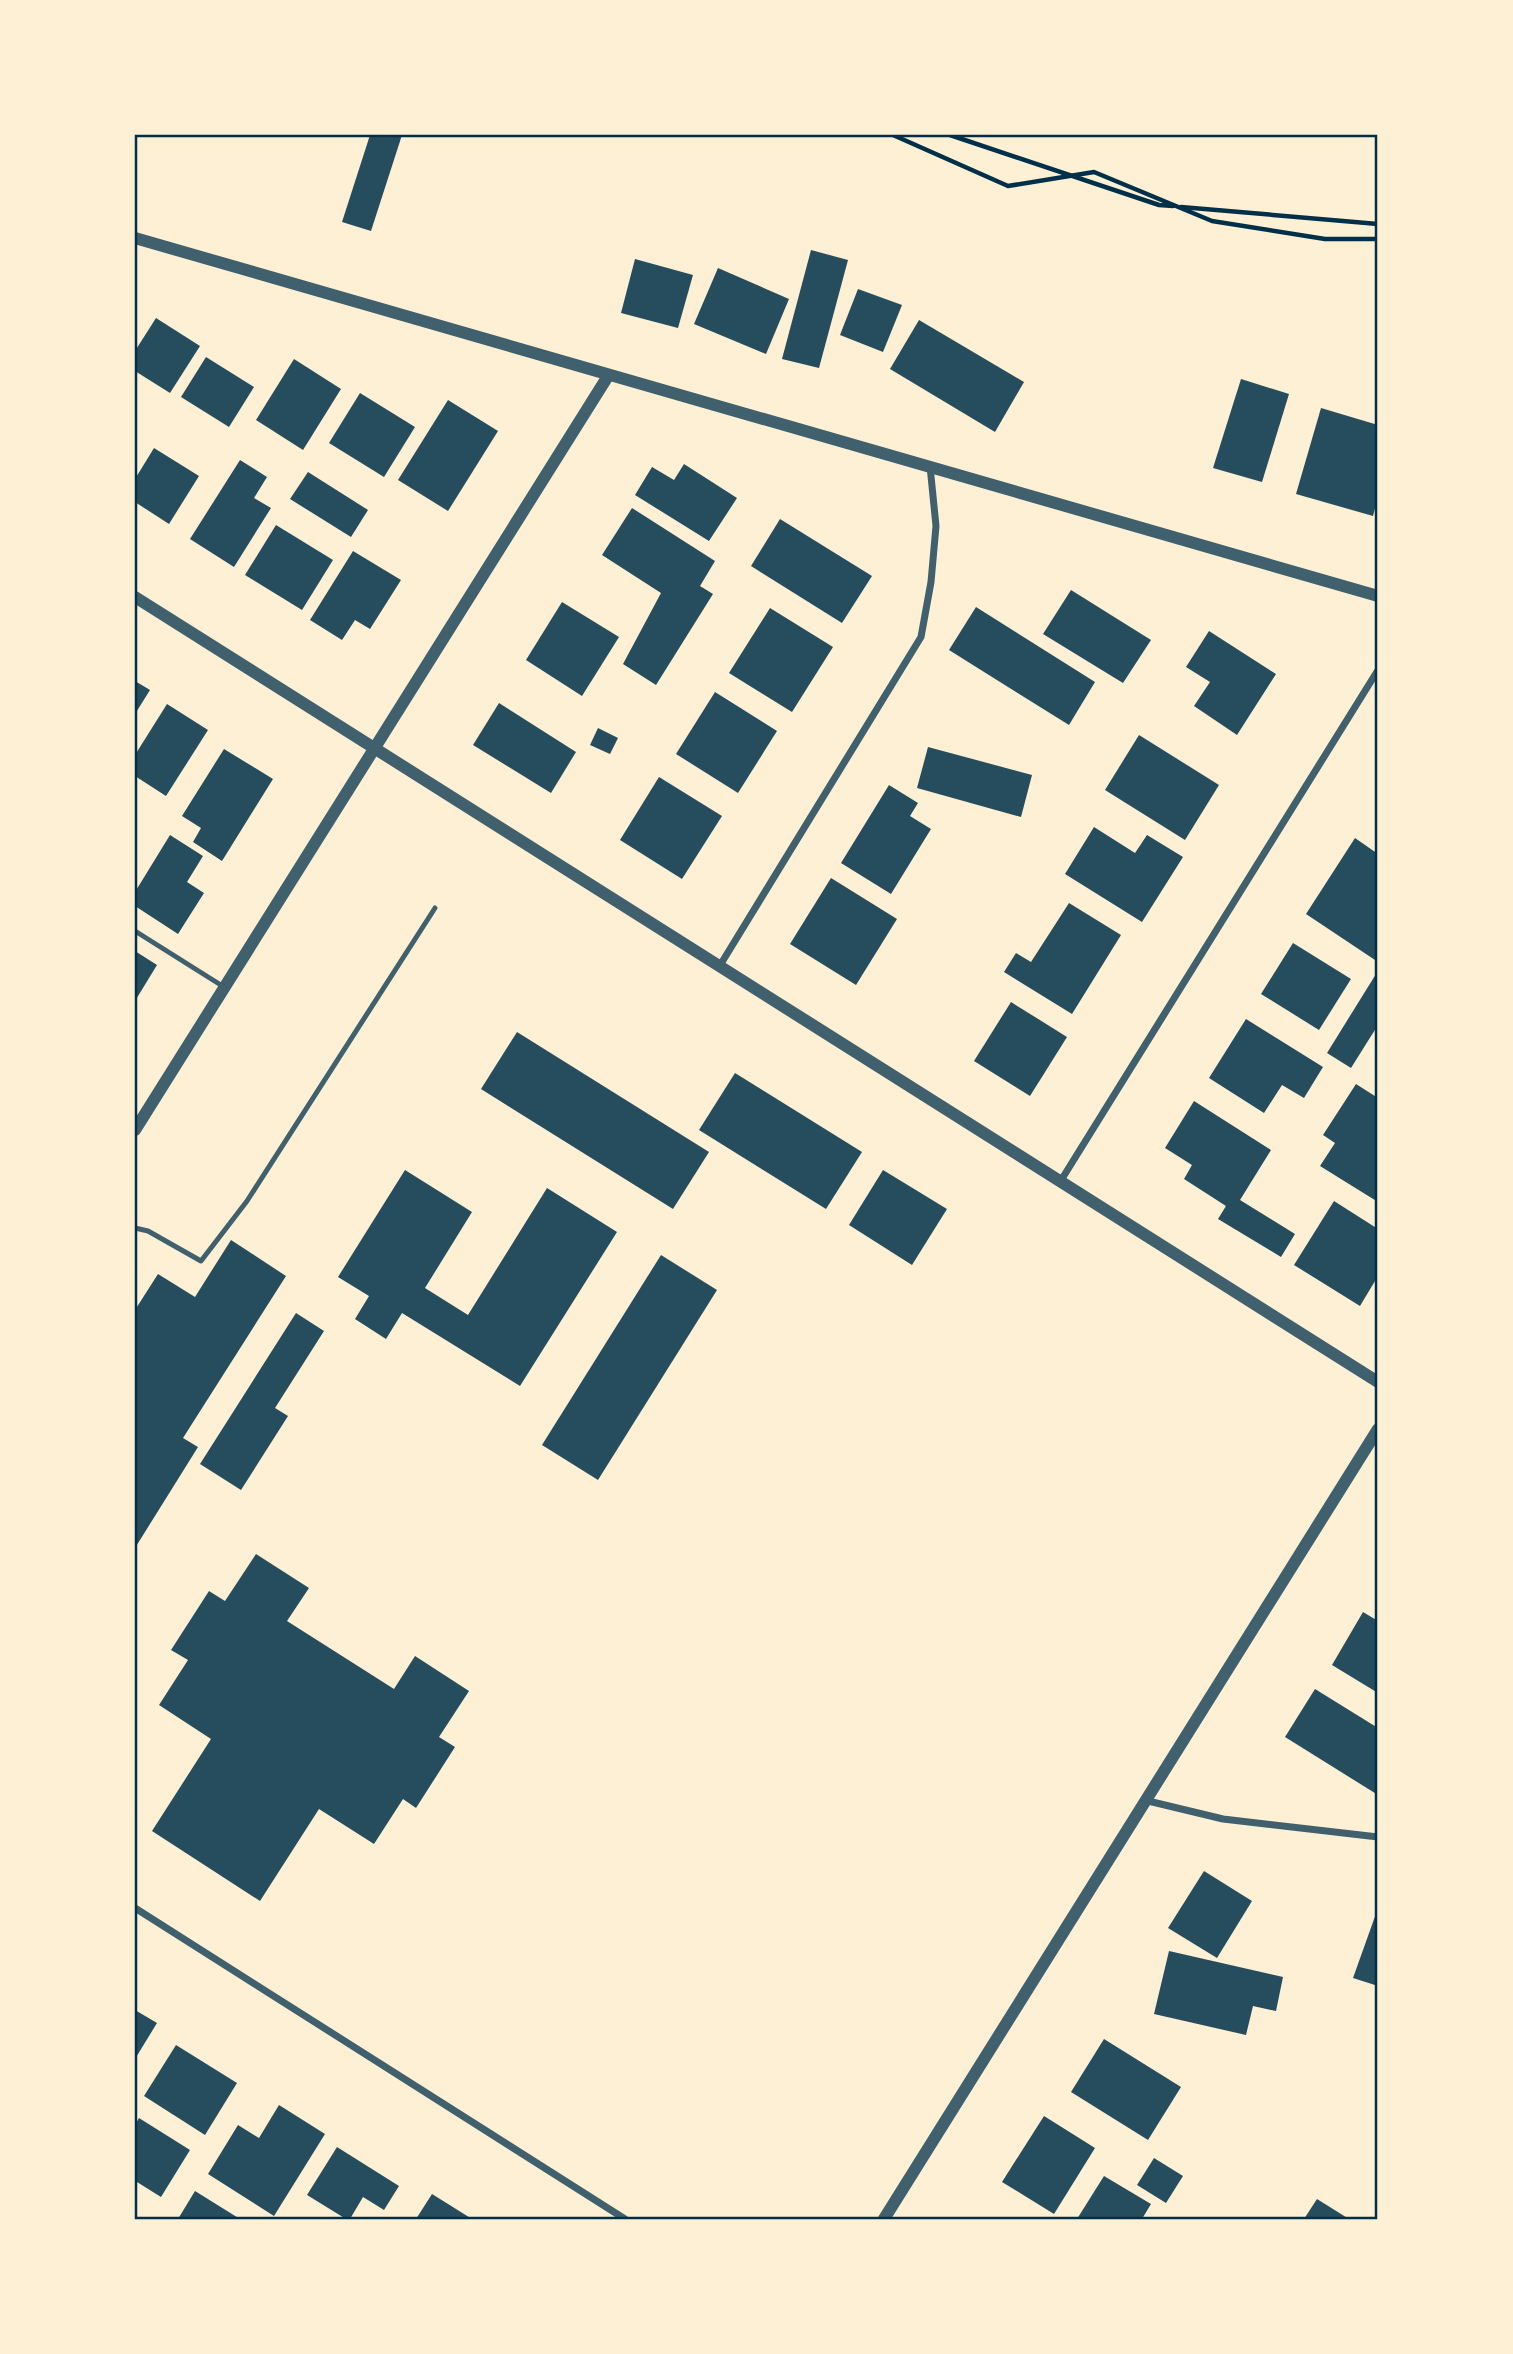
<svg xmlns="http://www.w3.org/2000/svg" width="1513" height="2354" font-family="Lato,sans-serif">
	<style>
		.building { fill: #264d5e }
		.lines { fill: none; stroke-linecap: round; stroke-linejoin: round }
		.path { stroke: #003049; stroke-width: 4.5 }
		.service { stroke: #3f606c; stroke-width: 5 }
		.minor { stroke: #3f606c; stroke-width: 7 }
		.tertiary { stroke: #3f606c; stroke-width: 12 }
		.neatline { fill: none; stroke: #003049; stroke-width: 2.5 }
	</style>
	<rect width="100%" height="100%" fill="#fdf0d5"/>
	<!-- building -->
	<g class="building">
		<path d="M370 135H402L371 231 342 222Z"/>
		<path d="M811 250 848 260 819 368 782 359Z"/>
		<path d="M635 259 693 275 678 328 621 313Z"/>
		<path d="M718 268 789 299 766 354 694 324Z"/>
		<path d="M858 289 902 305 883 352 840 335Z"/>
		<path d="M156 318 200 346 170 393 135 371V351Z"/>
		<path d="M919 320 1024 382 995 432 890 369Z"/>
		<path d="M206 357 254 387 229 427 181 397Z"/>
		<path d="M294 359 341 389 303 450 256 420Z"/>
		<path d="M1241 379 1289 394 1262 482 1213 468Z"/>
		<path d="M360 393 415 427 384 477 329 443Z"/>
		<path d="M448 400 498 431 448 511 398 480Z"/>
		<path d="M1321 408 1378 425V497L1373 516 1296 494Z"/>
		<path d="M154 448 199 476 169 524 135 502V479Z"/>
		<path d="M240 460 267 477 254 498 271 508 234 567 190 539Z"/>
		<path d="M684 464 737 498 709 541 635 495 652 467 674 480Z"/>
		<path d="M308 472 368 510 351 537 290 499Z"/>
		<path d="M632 508 715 561 700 586 713 594 656 685 623 664 661 593 602 555Z"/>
		<path d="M780 519 872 576 842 623 751 566Z"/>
		<path d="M276 525 333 560 302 610 245 575Z"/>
		<path d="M353 551 401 580 370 629 355 620 342 640 310 620Z"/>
		<path d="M1071 590 1151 640 1123 683 1043 634Z"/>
		<path d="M562 602 619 637 582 696 526 660Z"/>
		<path d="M976 607 1095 682 1069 725 949 650Z"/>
		<path d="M770 608 833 647 792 712 729 673Z"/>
		<path d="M1209 631 1276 674 1237 735 1194 706 1210 682 1186 667Z"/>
		<path d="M135 681 150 690 135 714Z"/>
		<path d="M715 692 777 731 738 793 676 754Z"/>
		<path d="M499 703 576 752 551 793 473 745Z"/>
		<path d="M167 704 208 730 166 796 135 776V755Z"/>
		<path d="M598 728 618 738 610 754 590 745Z"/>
		<path d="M1139 735 1219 785 1185 840 1105 790Z"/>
		<path d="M928 747 1032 775 1021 817 917 788Z"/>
		<path d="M224 749 273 779 222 861 193 842 201 828 182 816Z"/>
		<path d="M659 777 722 816 682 879 620 840Z"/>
		<path d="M889 785 918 803 910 816 931 829 891 894 841 863Z"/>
		<path d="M1094 827 1135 853 1147 835 1183 857 1142 922 1065 874Z"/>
		<path d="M170 835 203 856 187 882 204 893 178 934 135 906V892Z"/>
		<path d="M1355 838 1378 854V962L1306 914Z"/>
		<path d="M831 878 897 919 856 985 790 944Z"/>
		<path d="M1069 903 1121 935 1072 1014 1004 972 1016 953 1031 962Z"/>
		<path d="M1293 943 1351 979 1319 1030 1261 994Z"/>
		<path d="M135 951 157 965 135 1001Z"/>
		<path d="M1376 974 1378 976V1025L1351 1068 1327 1053Z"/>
		<path d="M1011 1002 1067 1037 1030 1096 974 1061Z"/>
		<path d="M1246 1019 1323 1067 1304 1098 1282 1085 1264 1113 1209 1078Z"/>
		<path d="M517 1032 709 1152 673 1209 481 1089Z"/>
		<path d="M735 1073 862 1152 826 1209 699 1130Z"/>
		<path d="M1356 1084 1378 1098V1202L1320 1166 1335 1143 1323 1135Z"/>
		<path d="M1194 1101 1271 1150 1240 1200 1295 1234 1281 1257 1218 1219 1226 1206 1184 1179 1192 1165 1165 1148Z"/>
		<path d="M405 1170 472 1212 425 1288 468 1315 547 1188 617 1232 520 1386 402 1313 386 1339 355 1319 369 1296 338 1277Z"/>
		<path d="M883 1170 947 1209 912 1265 849 1225Z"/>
		<path d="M1334 1201 1378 1229V1276L1360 1306 1294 1265Z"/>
		<path d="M231 1240 286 1276 183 1438 198 1447 135 1548V1310L158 1274 195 1297Z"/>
		<path d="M661 1255 717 1290 598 1480 542 1445Z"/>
		<path d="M296 1313 324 1331 275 1408 288 1416 241 1490 200 1464Z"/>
		<path d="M256 1554 309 1588 287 1621 394 1689 415 1656 469 1691 439 1737 455 1747 416 1808 403 1799 374 1844 319 1809 260 1901 152 1831 211 1739 159 1705 188 1660 171 1650 209 1591 225 1601Z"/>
		<path d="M1363 1612 1378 1621V1693L1332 1665Z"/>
		<path d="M1315 1689 1378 1728V1795L1285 1737Z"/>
		<path d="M1204 1871 1252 1901 1217 1958 1168 1928Z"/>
		<path d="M1378 1908V1986L1353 1978Z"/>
		<path d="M1169 1951 1283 1977 1276 2011 1253 2006 1246 2035 1154 2014Z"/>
		<path d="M135 2010 157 2023 135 2059Z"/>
		<path d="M1104 2039 1181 2087 1148 2140 1071 2092Z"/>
		<path d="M176 2045 237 2083 205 2135 144 2096Z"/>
		<path d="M279 2105 325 2134 274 2216 208 2174 238 2125 259 2138Z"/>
		<path d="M1044 2116 1095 2148 1054 2214 1002 2182Z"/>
		<path d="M139 2118 190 2150 161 2197 137 2182 135 2185V2125Z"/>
		<path d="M337 2147 399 2186 384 2210 363 2197 350 2219H346L307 2195Z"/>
		<path d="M1154 2158 1183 2176 1166 2203 1137 2185Z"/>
		<path d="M1104 2176 1151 2204 1142 2219H1077Z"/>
		<path d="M195 2191 240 2219H178Z"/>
		<path d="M432 2194 472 2219H416Z"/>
		<path d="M1317 2199 1349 2219H1304Z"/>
	</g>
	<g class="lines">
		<!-- path -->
		<g class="path">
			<path d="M893 135 1008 186 1094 172 1212 221 1325 239H1378"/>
			<path d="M950 135 1159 205 1173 206"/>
			<path d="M1181 207 1378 224"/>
		</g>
		<!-- service -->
		<g class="service">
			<path d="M135 931 224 987"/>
			<path d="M135 1228 148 1231 201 1261 247 1201 435 908"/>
		</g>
		<!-- minor -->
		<g class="minor">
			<path d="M719 967 921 637 931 582 936 526 930 466"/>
			<path d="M1060 1182 1378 670"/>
			<path d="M1144 1800 1223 1819 1378 1837"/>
			<path d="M135 1908 625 2219"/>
		</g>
		<!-- tertiary -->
		<g class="tertiary">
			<path d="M135 238 1378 596"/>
			<path d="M135 597 1378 1382"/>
			<path d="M135 1130 608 376"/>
			<path d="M884 2219 1378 1429"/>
		</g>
	</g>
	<!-- border -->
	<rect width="1513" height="2354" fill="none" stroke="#fdf0d5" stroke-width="273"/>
	<rect x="136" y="136" width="1240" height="2082" class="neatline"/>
</svg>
